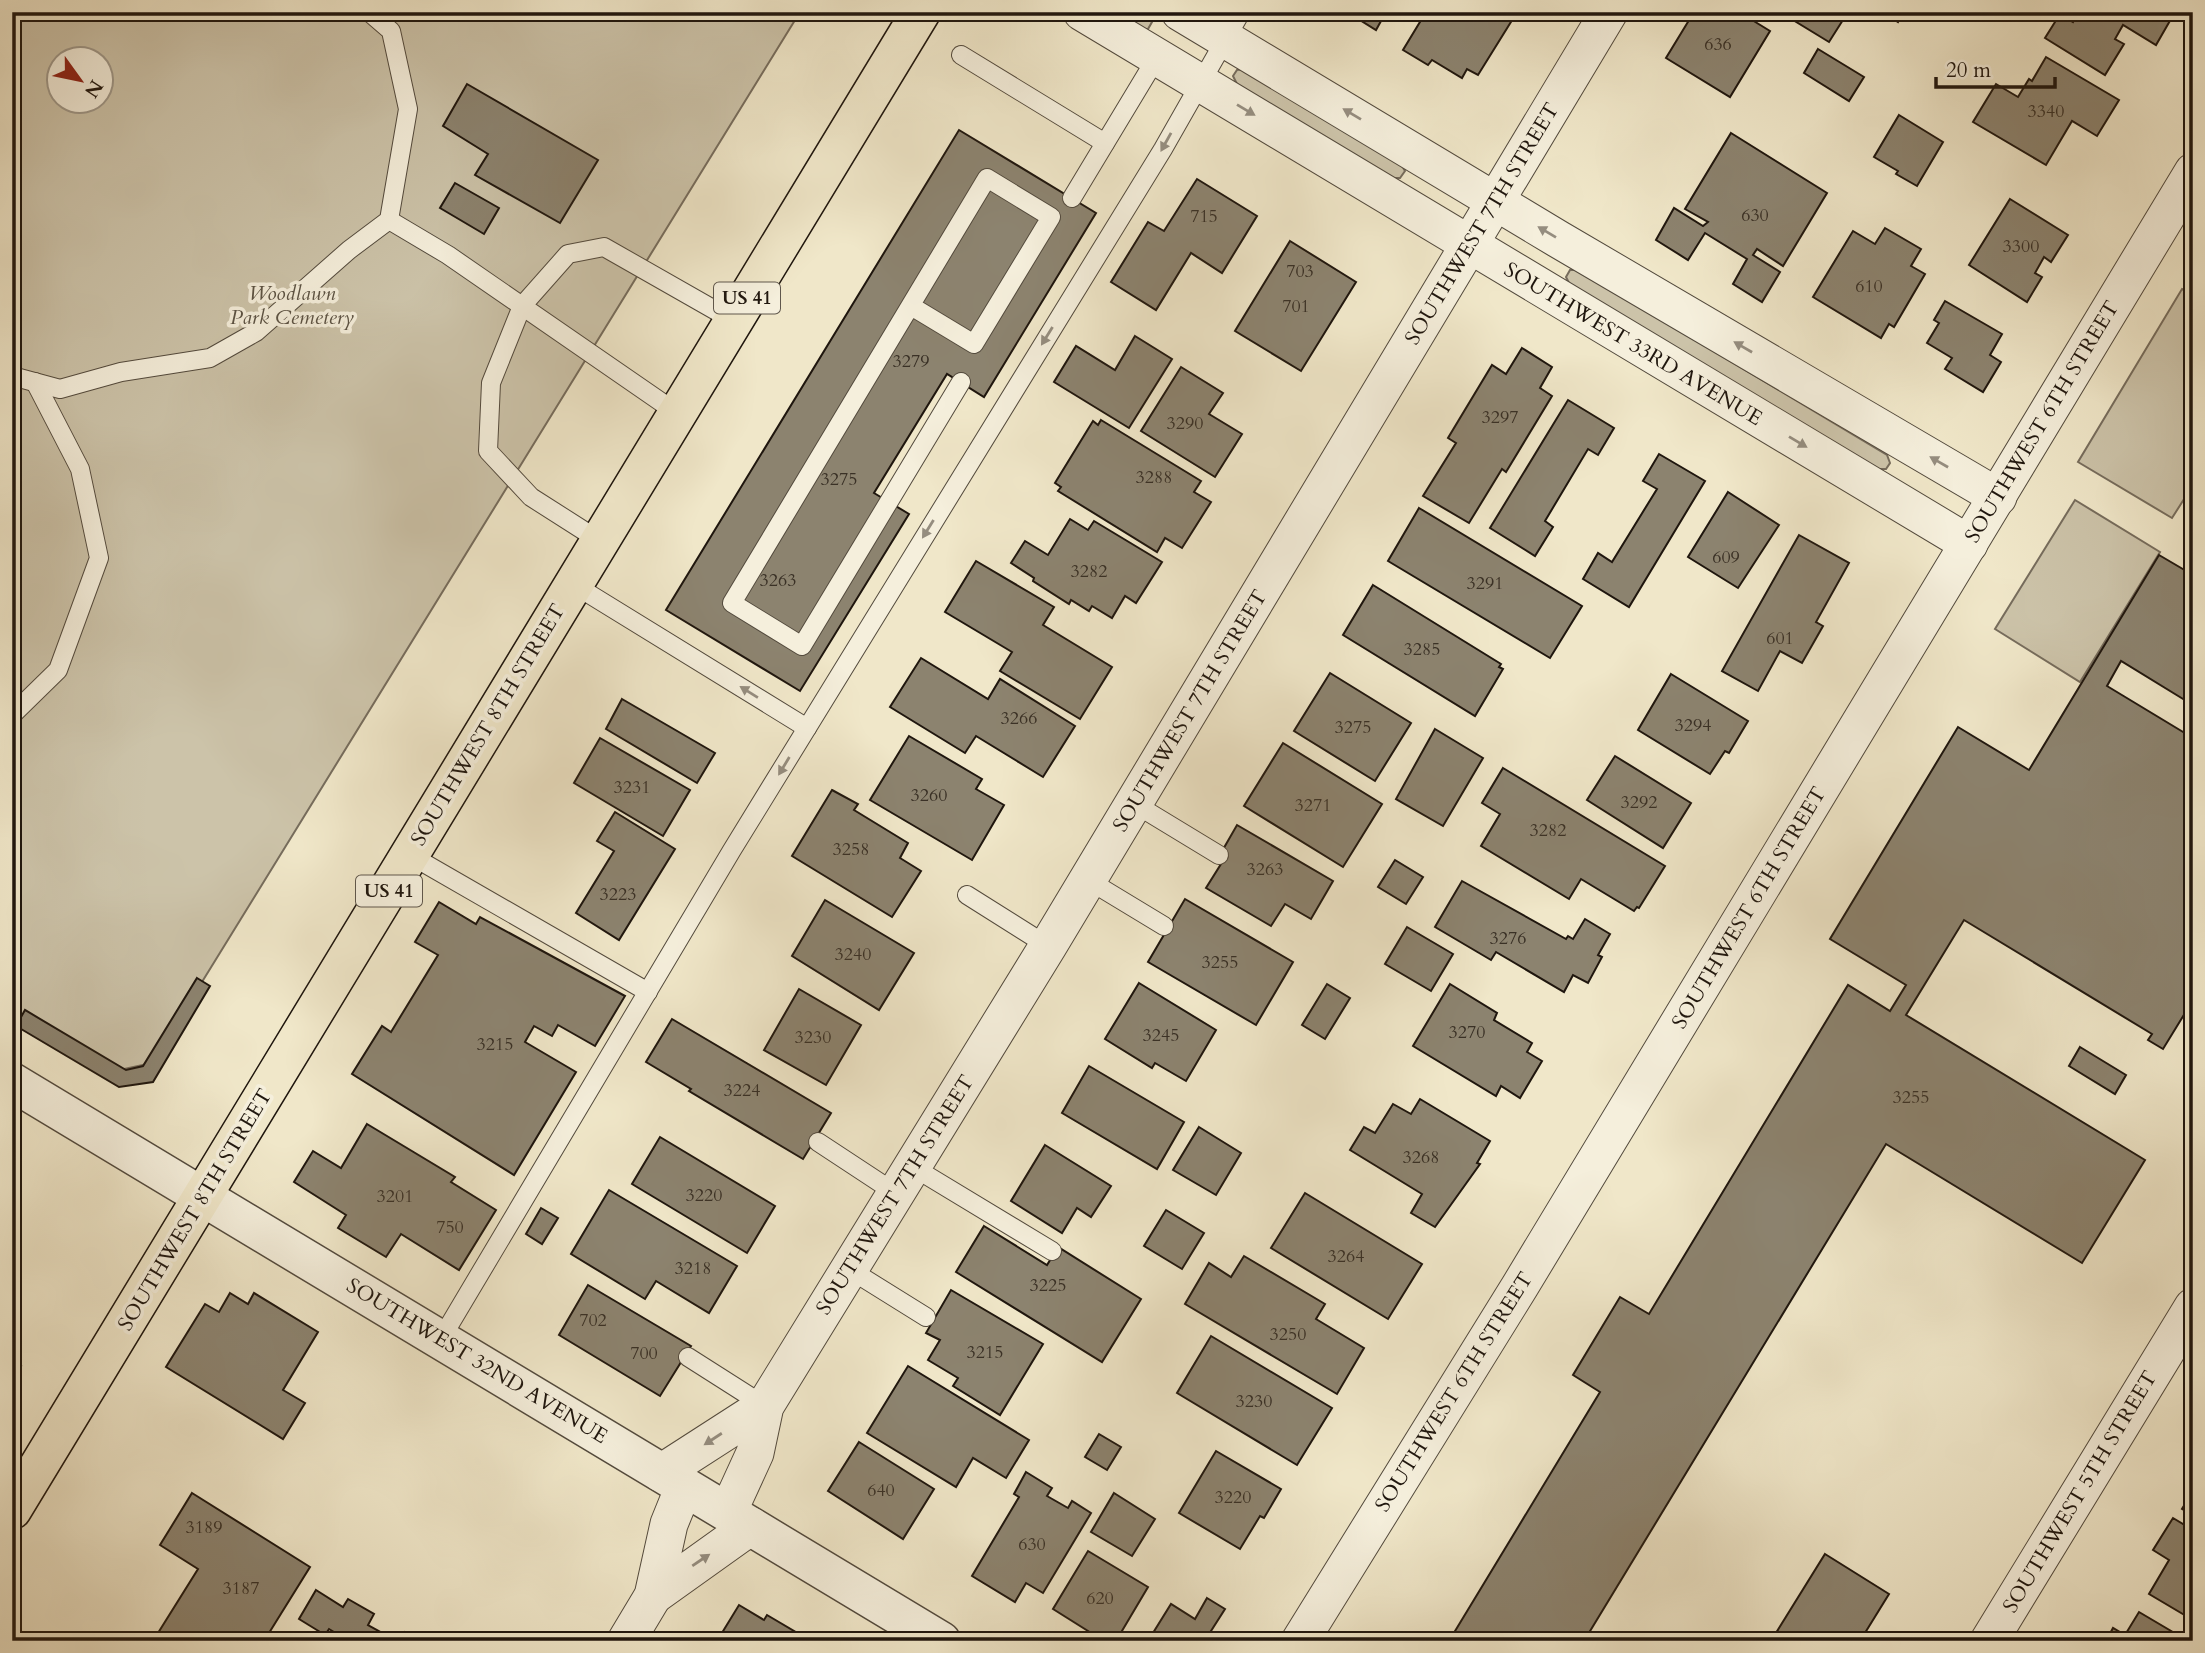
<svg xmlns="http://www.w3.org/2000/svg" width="2205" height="1653" font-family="Cardo,serif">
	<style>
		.green { fill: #ccc3a9; stroke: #766c5c; stroke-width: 2; fill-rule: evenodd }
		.building { fill: #8c836f; stroke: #1f160e; stroke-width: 2 }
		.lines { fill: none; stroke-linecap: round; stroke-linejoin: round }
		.service-casing { stroke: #534a3d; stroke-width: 20 }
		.minor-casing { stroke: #534a3d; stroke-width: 39 }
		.tertiary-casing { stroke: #534a3d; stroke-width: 41 }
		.primary-casing { stroke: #1f160e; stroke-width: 41 }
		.service { stroke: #f5efdc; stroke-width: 18 }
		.minor { stroke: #f5efdc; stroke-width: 37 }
		.tertiary { stroke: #f5efdc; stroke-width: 38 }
		.primary { stroke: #f0e7c9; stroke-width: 38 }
		.oneway { fill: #958d7f }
		.labels { text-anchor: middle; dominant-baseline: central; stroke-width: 7; stroke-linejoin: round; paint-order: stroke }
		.number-label { font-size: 18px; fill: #3a3126 }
		.shield { fill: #f5efdc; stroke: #5f574c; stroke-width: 2 }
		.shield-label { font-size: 19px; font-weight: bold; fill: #1f160e }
		.street-label { font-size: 21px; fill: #1f160e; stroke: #f5efdc }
		.park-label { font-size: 21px; font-style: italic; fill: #5c5344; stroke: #f5efdc }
	</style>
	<rect width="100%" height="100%" fill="#f0e7c9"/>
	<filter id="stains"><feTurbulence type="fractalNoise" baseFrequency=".00286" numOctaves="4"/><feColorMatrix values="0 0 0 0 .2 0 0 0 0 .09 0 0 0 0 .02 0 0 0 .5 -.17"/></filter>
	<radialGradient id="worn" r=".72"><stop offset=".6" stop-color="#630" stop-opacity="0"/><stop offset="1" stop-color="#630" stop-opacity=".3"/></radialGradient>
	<!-- green -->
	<g class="green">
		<path d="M12 12H800L152 1063 115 1071 12 1009ZM60 60H102V102H60Z"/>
		<path d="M1111 12H1145L1151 16 1152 22 1148 29 1141 30Z"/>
		<path d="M1244 69 1401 164 1405 171 1400 178H1391L1237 84 1233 76 1237 70Z"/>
		<path d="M1570 270H1579L1887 455 1890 463 1886 469H1878L1570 285 1566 277Z"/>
		<path d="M2182 289 2193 295V485L2172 518 2078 462Z"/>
		<path d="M2075 500 2160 552 2080 682 1995 629Z"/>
	</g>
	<!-- building -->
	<g class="building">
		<path d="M1347 12H1386L1376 30Z"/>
		<path d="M1426 12H1506L1514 17 1478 75 1467 69 1462 78 1432 60 1428 65 1403 50Z"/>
		<path d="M1694 12H1739L1770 31 1730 97 1666 58Z"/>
		<path d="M1780 12H1848L1829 42Z"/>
		<path d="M1883 12H1904L1898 22Z"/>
		<path d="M2175 12 2156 45 2123 25 2115 39 2124 44 2105 75 2045 38 2060 14 2073 22 2077 15 2073 12Z"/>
		<path d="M1818 49 1864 77 1849 101 1804 73Z"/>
		<path d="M2046 57 2119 100 2097 136 2072 121 2046 165 1973 122 1996 84 2018 97 2029 79 2032 81Z"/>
		<path d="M467 84 598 160 560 223 475 175 488 154 443 126Z"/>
		<path d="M1899 115 1943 142 1917 186 1896 174 1898 171 1874 157Z"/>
		<path d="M959 130 1096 213 984 397 947 374 874 493 909 514 800 691 666 610Z"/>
		<path d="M1731 133 1827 193 1783 266 1757 249 1753 255 1780 272 1762 302 1733 284 1747 259 1705 233 1688 260 1656 240 1674 208 1703 226 1708 222 1685 209Z"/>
		<path d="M1197 179 1257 216 1222 273 1191 253 1156 310 1111 282 1148 222 1164 231Z"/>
		<path d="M455 183 499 208 484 234 440 208Z"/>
		<path d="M2010 199 2068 235 2051 262 2044 257 2035 273 2042 277 2027 302 1969 265Z"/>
		<path d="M1885 228 1921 249 1911 266 1925 274 1894 327 1889 324 1881 338 1813 297 1853 231 1875 244Z"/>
		<path d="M1290 241 1356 282 1301 371 1235 331Z"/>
		<path d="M1945 301 2002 334 1990 355 2001 362 1983 392 1945 369 1952 358 1927 343 1939 323 1934 320Z"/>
		<path d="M1135 336 1172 359 1129 428 1054 382 1076 346 1115 370Z"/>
		<path d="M1522 348 1552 367 1540 388 1552 396 1506 472 1502 469 1469 523 1423 496 1456 443 1448 438 1492 365 1506 374Z"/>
		<path d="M1181 367 1223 393 1209 414 1242 434 1215 477 1141 431Z"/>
		<path d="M1568 400 1614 428 1598 455 1588 449 1545 521 1553 527 1535 556 1490 528Z"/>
		<path d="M1101 420 1201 481 1194 492 1211 502 1182 548 1165 538 1157 552 1058 491 1061 487 1055 483 1093 421 1098 425Z"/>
		<path d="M1659 454 1705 481 1629 607 1583 579 1598 553 1612 562 1657 489 1643 481Z"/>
		<path d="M1728 492 1779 525 1738 588 1688 557Z"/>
		<path d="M1419 508 1582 606 1550 658 1388 561Z"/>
		<path d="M1070 519 1088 530 1094 521 1162 562 1136 603 1125 596 1112 618 1092 606 1089 611 1071 600 1069 604 1033 581 1034 578 1011 563 1025 541 1048 555Z"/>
		<path d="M1799 535 1849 563 1816 622 1823 626 1802 663 1780 651 1758 691 1722 671Z"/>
		<path d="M2159 555 2193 575V695L2188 702 2121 661 2107 686 2193 738V1000L2163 1049 2148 1040 2152 1034 1964 920 1906 1015 2145 1160 2082 1263 1886 1144 1584 1641H1449L1600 1392 1573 1375 1620 1297 1649 1314 1848 985 1890 1011 1906 985 1830 939 1958 727 2029 770Z"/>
		<path d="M976 561 1054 607 1043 625 1112 667 1080 719 1000 671 1012 652 945 612Z"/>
		<path d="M1373 585 1501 664 1499 667 1503 669 1475 716 1343 635Z"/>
		<path d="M921 658 988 699 1000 679 1075 726 1043 777 976 736 965 753 890 707Z"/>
		<path d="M1330 673 1411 723 1375 781 1294 731Z"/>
		<path d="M1671 674 1748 721 1729 753 1725 751 1710 774 1638 730Z"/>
		<path d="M622 699 715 753 697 783 606 729Z"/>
		<path d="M1435 729 1483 758 1443 826 1396 799Z"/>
		<path d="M909 736 982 779 976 789 1004 805 972 860 870 800Z"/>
		<path d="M600 738 690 790 663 836 574 783Z"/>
		<path d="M1283 743 1382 804 1343 867 1244 806Z"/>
		<path d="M1615 756 1691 803 1663 848 1587 800Z"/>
		<path d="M1503 768 1665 866 1639 908 1637 907 1634 911 1581 879 1569 899 1481 846 1500 814 1482 803Z"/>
		<path d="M832 790 858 804 854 810 908 843 900 858 921 871 892 917 792 856Z"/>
		<path d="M615 812 675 849 619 940 576 913 614 851 597 841Z"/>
		<path d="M1237 825 1333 881 1311 919 1285 904 1271 926 1206 888 1226 856 1221 853Z"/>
		<path d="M1395 860 1423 877 1406 904 1378 887Z"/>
		<path d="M1462 881 1566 939 1568 936 1573 939 1585 919 1610 934 1598 955 1602 957 1588 983 1573 975 1564 992 1496 952 1491 960 1435 927Z"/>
		<path d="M1185 899 1293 962 1256 1025 1148 962Z"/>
		<path d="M825 900 914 953 879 1010 792 956Z"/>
		<path d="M439 902 476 924 480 917 625 996 595 1046 558 1025 552 1036 534 1026 525 1042 576 1072 514 1175 352 1074 382 1026 391 1032 438 955 415 942Z"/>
		<path d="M1407 927 1453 954 1431 991 1385 964Z"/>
		<path d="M197 978 210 986 153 1082 119 1087 16 1026 25 1010 126 1070 143 1066Z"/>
		<path d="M1139 983 1216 1030 1186 1081 1155 1063 1152 1068 1105 1039Z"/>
		<path d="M1327 984 1350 998 1325 1039 1302 1025Z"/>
		<path d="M1450 984 1497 1013 1494 1020 1532 1043 1527 1052 1542 1061 1520 1098 1501 1086 1496 1096 1413 1046Z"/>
		<path d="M799 989 861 1025 826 1085 764 1050Z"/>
		<path d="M672 1019 831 1113 803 1159 689 1091 691 1089 646 1062Z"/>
		<path d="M2080 1047 2126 1075 2115 1094 2069 1066Z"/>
		<path d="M1089 1066 1184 1122 1157 1169 1062 1113Z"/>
		<path d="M1420 1099 1490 1141 1477 1163 1480 1164 1435 1227 1411 1213 1422 1194 1350 1150 1364 1127 1375 1133 1393 1104 1411 1114Z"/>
		<path d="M367 1124 455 1177 451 1182 496 1210 459 1270 401 1234 386 1257 338 1228 346 1215 294 1182 313 1151 341 1168Z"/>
		<path d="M1199 1127 1241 1153 1216 1195 1173 1170Z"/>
		<path d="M660 1137 775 1206 747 1253 632 1184Z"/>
		<path d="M1045 1145 1111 1186 1091 1217 1077 1208 1062 1233 1011 1201Z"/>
		<path d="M609 1190 737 1266 709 1313 656 1281 645 1299 571 1254Z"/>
		<path d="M1305 1193 1422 1264 1388 1319 1271 1248Z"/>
		<path d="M541 1208 558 1218 542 1244 526 1234Z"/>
		<path d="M1166 1210 1204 1233 1182 1269 1144 1246Z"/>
		<path d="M984 1226 1047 1265 1058 1247 1141 1299 1102 1362 956 1272Z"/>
		<path d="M1244 1256 1325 1304 1316 1319 1364 1348 1337 1394 1185 1304 1209 1263 1231 1277Z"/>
		<path d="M588 1285 691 1346 660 1396 559 1335Z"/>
		<path d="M951 1290 1043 1344 1000 1415 953 1386 958 1378 928 1360 940 1340 926 1333Z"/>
		<path d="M230 1293 248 1304 254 1293 318 1332 283 1390 305 1403 283 1439 166 1367 205 1304 219 1312Z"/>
		<path d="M1211 1336 1332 1408 1297 1465 1177 1393Z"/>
		<path d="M12 1360 21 1366 12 1379Z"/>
		<path d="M908 1366 1029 1440 1006 1478 973 1458 956 1487 867 1433Z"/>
		<path d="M1099 1434 1121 1447 1107 1470 1085 1457Z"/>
		<path d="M859 1442 934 1489 903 1539 828 1491Z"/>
		<path d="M1216 1451 1281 1489 1264 1518 1260 1516 1240 1549 1179 1513Z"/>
		<path d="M1026 1472 1052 1488 1047 1496 1068 1508 1072 1501 1091 1513 1043 1593 1026 1583 1015 1602 972 1576 1019 1497 1014 1494Z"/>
		<path d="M2193 1491V1515L2182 1509Z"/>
		<path d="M192 1493 310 1567 264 1641H153L198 1569 160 1545Z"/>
		<path d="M1114 1493 1155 1519 1132 1556 1091 1532Z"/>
		<path d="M2173 1518 2193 1530V1620L2149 1594 2169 1560 2153 1550Z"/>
		<path d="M1088 1551 1148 1587 1116 1641H1104L1053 1609Z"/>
		<path d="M1825 1554 1889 1594 1860 1641H1771Z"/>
		<path d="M316 1590 343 1607 348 1599 374 1614 368 1625 384 1634 381 1641H349L329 1629 325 1635 299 1619Z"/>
		<path d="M1207 1598 1225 1609 1211 1631 1217 1635 1214 1641H1148L1171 1604 1195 1619Z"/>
		<path d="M739 1605 764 1620 767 1615 799 1634 797 1639 800 1641H717Z"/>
		<path d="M2139 1612 2188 1641H2106L2113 1628 2125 1635Z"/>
		<path d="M405 1632 420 1641H399Z"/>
	</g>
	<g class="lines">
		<defs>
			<g id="service">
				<path d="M961 55 1105 143"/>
				<path d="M1072 198 1157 57"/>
				<path d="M389 220 448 255 677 413"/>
				<path d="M911 306 974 344 1051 217 987 178 732 603 802 646 961 382"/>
				<path d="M12 376 60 389 121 372 210 358 256 332 349 250 389 220 408 109 391 31 369 12"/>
				<path d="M600 541 531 497 488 451 491 383 522 306 568 254 604 247 734 321"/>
				<path d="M573 584 807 728"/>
				<path d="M12 715 58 670 99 558 80 469 35 382"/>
				<path d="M1135 804 1219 855"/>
				<path d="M410 855 648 992"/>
				<path d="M1088 880 1164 926"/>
				<path d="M967 895 1048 946"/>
				<path d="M818 1142 897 1194"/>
				<path d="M913 1167 1052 1251"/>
				<path d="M849 1269 926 1317"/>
				<path d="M441 1339 732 850 1163 149 1241 12"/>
				<path d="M688 1357 765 1406"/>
			</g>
			<g id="minor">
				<path d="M1082 12 1969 544"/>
				<path d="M1180 12 1558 239 1998 497"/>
				<path d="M661 1473 765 1406"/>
				<path d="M728 1512 755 1453 765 1406 1048 946 1609 12"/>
				<path d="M653 1596 751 1526"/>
				<path d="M626 1641 653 1596 669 1524 684 1487"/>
				<path d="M1300 1641 1520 1286 2193 172"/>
				<path d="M1989 1641 2193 1307"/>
			</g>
			<path id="tertiary" d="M12 1082 941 1641"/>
			<path id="primary" d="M12 1510 921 12"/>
		</defs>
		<!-- service casing -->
		<use href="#service" class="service-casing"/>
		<!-- minor casing -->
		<use href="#minor" class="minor-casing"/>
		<!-- tertiary casing -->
		<use href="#tertiary" class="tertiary-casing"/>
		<!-- primary casing -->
		<use href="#primary" class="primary-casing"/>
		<!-- service -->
		<use href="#service" class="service"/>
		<!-- minor -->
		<use href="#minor" class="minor"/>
		<!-- tertiary -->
		<use href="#tertiary" class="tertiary"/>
		<!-- primary -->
		<use href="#primary" class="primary"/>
	</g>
	<!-- one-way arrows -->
	<defs><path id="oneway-solid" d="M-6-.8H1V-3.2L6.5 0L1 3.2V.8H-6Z" transform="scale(1.75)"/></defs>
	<g class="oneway">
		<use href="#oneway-solid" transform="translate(1246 110) rotate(31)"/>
		<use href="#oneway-solid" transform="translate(1352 114) rotate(-149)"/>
		<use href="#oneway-solid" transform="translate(1166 142) rotate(119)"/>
		<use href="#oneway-solid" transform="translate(1547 232) rotate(-149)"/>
		<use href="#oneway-solid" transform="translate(1047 336) rotate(122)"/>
		<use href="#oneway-solid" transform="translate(1743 347) rotate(-150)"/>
		<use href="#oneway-solid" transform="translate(1798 442) rotate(31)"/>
		<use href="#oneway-solid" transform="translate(1939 462) rotate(-150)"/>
		<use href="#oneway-solid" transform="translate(928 529) rotate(122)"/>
		<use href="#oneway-solid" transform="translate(749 692) rotate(-148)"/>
		<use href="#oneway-solid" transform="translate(784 766) rotate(121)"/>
		<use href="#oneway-solid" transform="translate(713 1439) rotate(147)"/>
		<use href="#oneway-solid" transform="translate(701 1560) rotate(-34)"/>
	</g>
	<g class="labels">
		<!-- number labels -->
		<g class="number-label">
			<text x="1718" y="44">636</text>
			<text x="2046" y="111">3340</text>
			<text x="1755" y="215">630</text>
			<text x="1204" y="216">715</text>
			<text x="2021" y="246">3300</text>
			<text x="1300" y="271">703</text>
			<text x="1869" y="286">610</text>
			<text x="1296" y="306">701</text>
			<text x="911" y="361">3279</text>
			<text x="1500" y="417">3297</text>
			<text x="1185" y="423">3290</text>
			<text x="1154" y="477">3288</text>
			<text x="839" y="479">3275</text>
			<text x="1726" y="557">609</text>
			<text x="1089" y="571">3282</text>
			<text x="778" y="580">3263</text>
			<text x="1485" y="583">3291</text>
			<text x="1780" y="638">601</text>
			<text x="1422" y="649">3285</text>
			<text x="1019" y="718">3266</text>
			<text x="1693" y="725">3294</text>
			<text x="1353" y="727">3275</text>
			<text x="632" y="787">3231</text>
			<text x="929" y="795">3260</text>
			<text x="1639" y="802">3292</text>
			<text x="1313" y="805">3271</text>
			<text x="1548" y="830">3282</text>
			<text x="851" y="849">3258</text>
			<text x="1265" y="869">3263</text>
			<text x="618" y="894">3223</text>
			<text x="1508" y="938">3276</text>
			<text x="853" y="954">3240</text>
			<text x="1220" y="962">3255</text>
			<text x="1467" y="1032">3270</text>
			<text x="1161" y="1035">3245</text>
			<text x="813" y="1037">3230</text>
			<text x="495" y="1044">3215</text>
			<text x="742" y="1090">3224</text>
			<text x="1911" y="1097">3255</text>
			<text x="1421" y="1157">3268</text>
			<text x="704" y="1195">3220</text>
			<text x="395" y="1196">3201</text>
			<text x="450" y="1227">750</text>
			<text x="1346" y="1256">3264</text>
			<text x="693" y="1268">3218</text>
			<text x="1048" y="1285">3225</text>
			<text x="593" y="1320">702</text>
			<text x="1288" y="1334">3250</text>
			<text x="985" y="1352">3215</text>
			<text x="644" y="1353">700</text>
			<text x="1254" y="1401">3230</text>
			<text x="881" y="1490">640</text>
			<text x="1233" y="1497">3220</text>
			<text x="204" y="1527">3189</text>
			<text x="1032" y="1544">630</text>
			<text x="241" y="1588">3187</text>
			<text x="1100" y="1598">620</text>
		</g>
		<!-- shield labels -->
		<g class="shield">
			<rect x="714" y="282.5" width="66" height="31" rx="5"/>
			<rect x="356" y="875.5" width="66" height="31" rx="5"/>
		</g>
		<g class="shield-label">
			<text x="747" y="298">US 41</text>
			<text x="389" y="891">US 41</text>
		</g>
		<!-- street labels -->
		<g class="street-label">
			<text transform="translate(1482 224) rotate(-59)">SOUTHWEST 7TH STREET</text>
			<text transform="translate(1633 344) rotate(31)">SOUTHWEST 33RD AVENUE</text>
			<text transform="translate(2042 422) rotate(-59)">SOUTHWEST 6TH STREET</text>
			<text transform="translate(1190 711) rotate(-59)">SOUTHWEST 7TH STREET</text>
			<text transform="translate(488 725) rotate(-59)">SOUTHWEST 8TH STREET</text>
			<text transform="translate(1749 908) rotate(-59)">SOUTHWEST 6TH STREET</text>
			<text transform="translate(895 1195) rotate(-58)">SOUTHWEST 7TH STREET</text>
			<text transform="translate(195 1210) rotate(-59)">SOUTHWEST 8TH STREET</text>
			<text transform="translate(477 1361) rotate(31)">SOUTHWEST 32ND AVENUE</text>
			<text transform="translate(1454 1392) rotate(-58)">SOUTHWEST 6TH STREET</text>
			<text transform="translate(2080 1492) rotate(-59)">SOUTHWEST 5TH STREET</text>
		</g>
		<!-- park labels -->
		<g class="park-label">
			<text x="292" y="293">Woodlawn<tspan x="292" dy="24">Park Cemetery</tspan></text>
		</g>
	</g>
	<!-- margin -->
	<rect width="2205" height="1653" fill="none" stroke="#f0e7c9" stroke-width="42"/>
	<rect x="14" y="14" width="2177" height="1625" fill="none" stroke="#1f160e" stroke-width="3.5"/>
	<rect x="21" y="21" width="2163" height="1611" fill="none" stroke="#1f160e" stroke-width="2"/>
	<!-- north arrow -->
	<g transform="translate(80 80) rotate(123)"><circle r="33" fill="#f5efdc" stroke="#9f988a" stroke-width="2"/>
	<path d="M0-5L12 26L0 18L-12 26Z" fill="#8f2418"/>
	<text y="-10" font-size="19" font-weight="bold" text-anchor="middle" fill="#1f160e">N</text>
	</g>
	<!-- scale -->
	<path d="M1936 77v10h119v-10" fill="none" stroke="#1f160e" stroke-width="3.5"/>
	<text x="1946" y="77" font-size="21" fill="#1f160e" stroke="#f5efdc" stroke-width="5" paint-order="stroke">20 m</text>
	<rect width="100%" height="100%" filter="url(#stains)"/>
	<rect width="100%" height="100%" fill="url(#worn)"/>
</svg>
